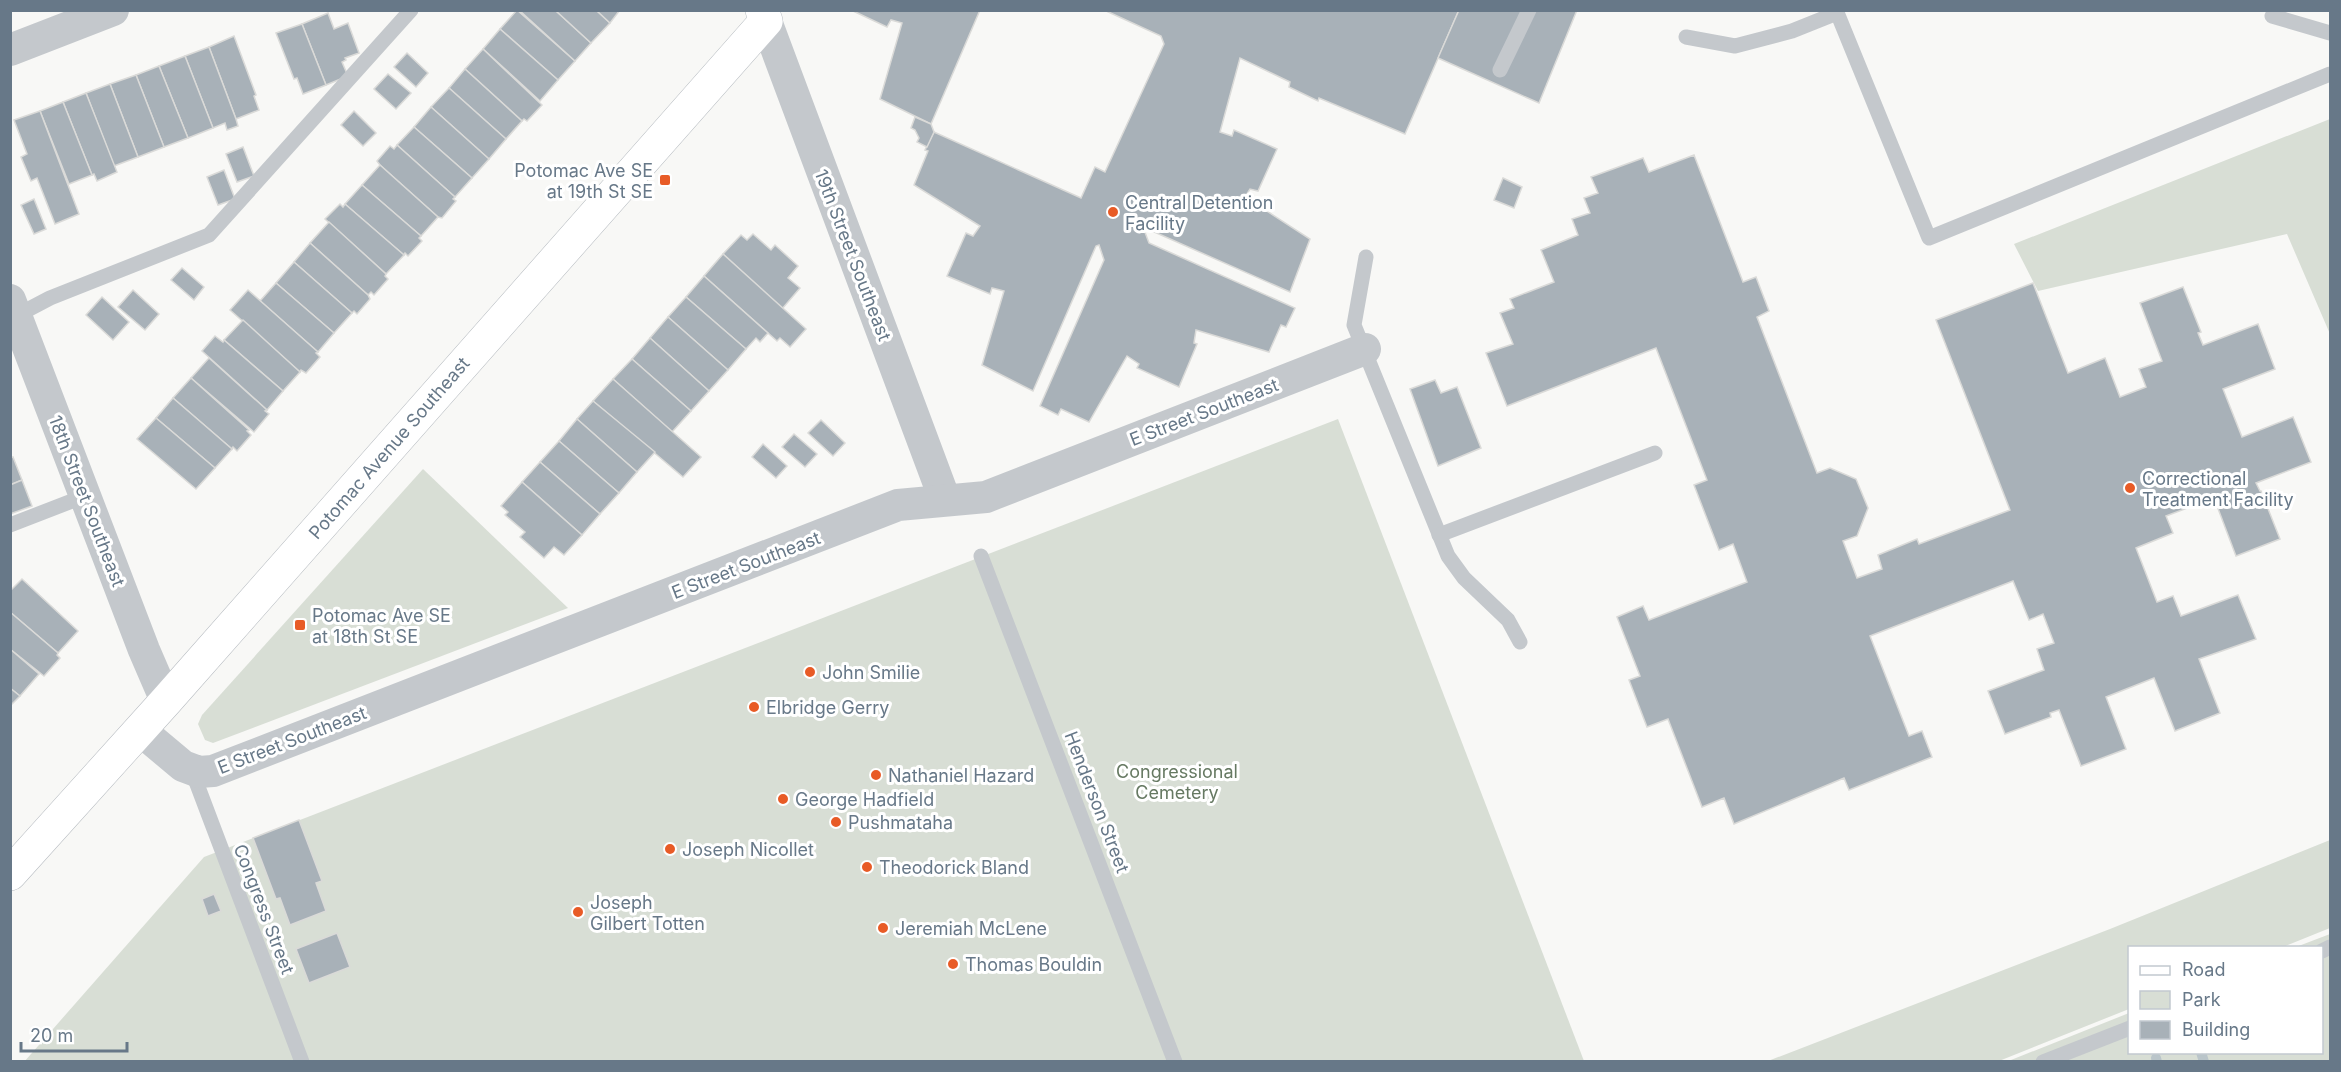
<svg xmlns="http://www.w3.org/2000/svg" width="2341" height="1072" font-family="Inter,sans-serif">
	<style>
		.green { fill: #d8ded5 }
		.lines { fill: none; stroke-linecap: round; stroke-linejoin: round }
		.stream { stroke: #bac5ca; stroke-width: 10 }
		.building { fill: #a8b1b8; stroke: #dadad8; stroke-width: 1.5 }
		.secondary-casing { stroke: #b6bbc0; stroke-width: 34 }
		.service { stroke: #c4c8cc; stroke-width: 15 }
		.minor { stroke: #c4c8cc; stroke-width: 32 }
		.secondary { stroke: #fff; stroke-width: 33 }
		.poi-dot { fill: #e85b26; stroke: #fff; stroke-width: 2 }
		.labels { text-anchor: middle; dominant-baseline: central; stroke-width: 6; stroke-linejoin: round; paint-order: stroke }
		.poi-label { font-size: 18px; fill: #677888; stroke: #fff; text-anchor: start }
		.street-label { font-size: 18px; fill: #677888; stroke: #fff }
		.park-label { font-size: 18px; fill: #667962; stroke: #fff }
	</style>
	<rect width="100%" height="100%" fill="#f8f8f6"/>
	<!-- green -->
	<g class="green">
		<path d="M2330 119V334L2287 234 2038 291 2014 244Z"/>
		<path d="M1338 419 1584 1061 24 1062 204 857Z"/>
		<path d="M423 469 568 608 213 743 205 740 198 724 202 715Z"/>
		<path d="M2330 840V928L2283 947 2130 948 2129 1009 1999 1061H1768L2110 929Z"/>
		<path d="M2330 934V1061L2006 1062 2129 1013 2130 1052H2322V948L2296 947Z"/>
	</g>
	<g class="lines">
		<!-- stream -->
		<g class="stream">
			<path d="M2201 1052 2204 1062"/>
			<path d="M2156 1058 2157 1062"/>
		</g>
	</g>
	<!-- building -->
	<g class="building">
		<path d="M517 10 575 61 558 80 500 29Z"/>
		<path d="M519 10H555L591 43 575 61Z"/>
		<path d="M555 10H596L610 23 591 43Z"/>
		<path d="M596 10H620L610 23Z"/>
		<path d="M851 10H980L931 124 880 99 902 23 891 20 887 27Z"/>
		<path d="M1104 10H1459L1405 134 1319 98 1318 101 1289 87 1290 82 1240 58 1220 132 1232 136 1234 130 1277 149 1258 191 1250 189 1245 197 1310 239 1290 292 1143 227 1149 243 1295 308 1286 327 1281 325 1269 352 1196 330 1194 343 1197 344 1179 387 1137 368 1139 364 1127 356 1089 422 1061 409 1058 415 1040 406 1104 260 1099 245 1096 246 1033 391 982 365 1004 291 992 288 990 294 947 276 966 233 973 236 980 226 914 185 928 151 925 150 934 132 1081 198 1095 167 1105 172 1164 44 1161 36Z"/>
		<path d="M1459 10H1577L1539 103 1438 58Z"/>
		<path d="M328 13 334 29 348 23 359 53 345 58 346 60 342 62 348 76 326 85 302 24Z"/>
		<path d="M302 24 326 85 303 94 297 78 294 79 276 33Z"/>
		<path d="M500 29 558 80 540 101 483 49Z"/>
		<path d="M234 36 256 95 254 96 259 110 236 119 209 47Z"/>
		<path d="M209 47 236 119 238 126 227 130 225 123 213 128 185 56Z"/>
		<path d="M483 49 542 105 527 121 524 119 522 121 465 69Z"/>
		<path d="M407 53 428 73 416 87 394 67Z"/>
		<path d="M185 56 213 128 188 138 159 66Z"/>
		<path d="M159 66 188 138 164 147 136 75Z"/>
		<path d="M465 69 522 121 506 139 449 88Z"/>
		<path d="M388 74 411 93 396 109 374 89Z"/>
		<path d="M136 75 164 147 138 157 110 84Z"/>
		<path d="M110 84 138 157 114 166 86 93Z"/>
		<path d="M449 88 506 139 489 159 431 107Z"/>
		<path d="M86 93 117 172 97 181 94 174 92 175 63 102Z"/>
		<path d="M63 102 92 175 69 184 40 111Z"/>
		<path d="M431 107 489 159 472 178 414 127Z"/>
		<path d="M40 111 79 214 55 224 37 178 31 181 21 157 27 154 14 120Z"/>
		<path d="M354 111 376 133 363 146 341 125Z"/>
		<path d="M915 117 931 124 934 132 927 147 917 142 919 138 915 130 911 128Z"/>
		<path d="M414 127 472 178 455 197 397 145Z"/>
		<path d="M397 145 455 197 453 199 456 201 442 218 438 217 380 165 377 161 390 146 394 149Z"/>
		<path d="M243 147 254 176 237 182 226 154Z"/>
		<path d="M1694 155 1743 282 1756 277 1769 311 1757 317 1817 473 1830 468 1856 479 1868 508 1857 536 1843 541 1857 578 1882 569 1878 555 1917 539 1919 544 2010 510 1936 320 2033 283 2068 373 2105 358 2120 397 2146 387 2139 369 2162 361 2140 303 2183 287 2201 332 2198 333 2203 345 2258 324 2275 369 2223 389 2242 437 2293 417 2311 462 2256 483 2260 491H2261L2280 539 2236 556 2214 498 2166 516 2173 533 2136 548 2157 602 2173 596 2181 616 2238 595 2256 639 2199 659 2220 713 2175 731 2154 678 2106 697 2126 749 2081 766 2059 710 2050 713 2051 717 2005 734 1988 691 2044 670 2037 649 2054 643 2043 614 2029 620 2013 581 1870 636 1909 736 1922 731 1932 757 1849 790 1844 778 1734 824 1724 798 1702 807 1668 719 1647 727 1629 680 1640 676 1617 617 1643 606 1649 620 1747 582 1733 544 1719 550 1694 485 1707 480 1656 348 1507 406 1486 353 1513 344 1500 313 1514 308 1510 299 1554 282 1541 250 1578 235 1572 219 1590 213 1584 198 1598 193 1591 177 1643 158 1649 172Z"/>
		<path d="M380 165 438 217 421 236 362 185Z"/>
		<path d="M224 170 235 199 218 205 207 177Z"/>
		<path d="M1503 178 1522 187 1514 208 1494 200Z"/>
		<path d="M362 185 421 236 419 238 422 241 408 256 405 253 404 255 345 204Z"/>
		<path d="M34 199 46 229 34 234 21 205Z"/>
		<path d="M340 204 343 207 345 204 404 255 386 274 325 219Z"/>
		<path d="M329 222 386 274 385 276 388 279 374 295 371 292 368 295 310 243Z"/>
		<path d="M753 234 771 250 775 245 798 266 788 278 800 288 782 309 723 254 741 235 747 240Z"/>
		<path d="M310 243 368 295 370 299 357 314 354 311 352 313 294 262Z"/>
		<path d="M723 254 806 329 790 347 780 338 777 341 704 276Z"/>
		<path d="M294 262 352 313 334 333 276 283Z"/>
		<path d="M182 268 204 287 194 300 171 280Z"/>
		<path d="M704 276 768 333 760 342 756 338 746 349 686 297Z"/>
		<path d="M276 283 334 333 318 352 260 301Z"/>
		<path d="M133 290 159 314 145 330 118 307Z"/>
		<path d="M248 290 318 352 316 353 320 357 306 373 301 370 300 372 230 310Z"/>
		<path d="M102 297 129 322 113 340 86 315Z"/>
		<path d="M686 297 746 349 728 370 668 317Z"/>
		<path d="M668 317 728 370 709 391 650 338Z"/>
		<path d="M243 320 300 372 283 391 224 340Z"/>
		<path d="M215 336 223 342 224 340 283 391 267 410 202 351Z"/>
		<path d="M650 338 709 391 691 411 632 359Z"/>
		<path d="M209 358 267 410 265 411 269 414 254 432 191 378Z"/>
		<path d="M632 359 691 411 672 432 613 379Z"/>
		<path d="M191 378 249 430 247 431 251 435 237 451 233 447 232 449 173 398Z"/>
		<path d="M613 379 701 457 683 477 593 401Z"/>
		<path d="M1435 380 1441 393 1457 387 1481 448 1438 466 1410 389Z"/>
		<path d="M173 398 232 449 215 468 156 418Z"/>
		<path d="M593 401 655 452 637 472 577 419Z"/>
		<path d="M156 418 215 468 196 489 137 439Z"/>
		<path d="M577 419 637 472 619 493 559 441Z"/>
		<path d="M821 420 845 443 833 456 808 433Z"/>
		<path d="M794 434 817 454 805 467 782 447Z"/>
		<path d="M559 441 619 493 600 514 540 462Z"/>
		<path d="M763 444 787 466 776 478 752 457Z"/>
		<path d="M13 457 22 480 10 485V458Z"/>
		<path d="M540 462 600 514 582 535 522 482Z"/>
		<path d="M22 480 32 506 10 514V485Z"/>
		<path d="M522 482 582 535 564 555 554 547 544 558 520 537 525 532 505 515 508 512 501 506Z"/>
		<path d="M22 579 78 631 58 653 10 612V591Z"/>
		<path d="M10 612 58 653 57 655 60 658 44 676 10 649Z"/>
		<path d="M10 649 39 674 20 696 10 688Z"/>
		<path d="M10 688 20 696 10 706Z"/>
		<path d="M299 820 322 881 316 883 326 911 290 925 280 898 276 899 253 838Z"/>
		<path d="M214 894 221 911 208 916 202 899Z"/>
		<path d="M337 933 350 967 309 983 296 949Z"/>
	</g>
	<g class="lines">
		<defs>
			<path id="secondary" d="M10 874 166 701 766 21 762 10"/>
		</defs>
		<!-- secondary casing -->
		<use href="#secondary" class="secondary-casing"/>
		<!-- service -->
		<g class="service">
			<path d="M1836 10 1929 238 2330 74"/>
			<path d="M2272 16 2330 33"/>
			<path d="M1686 37 1735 46 1792 31 1837 13"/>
			<path d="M1500 70 1529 10"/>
			<path d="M1366 257 1354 325 1448 556 1464 578 1508 620 1520 642"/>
			<path d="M12 318 50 298 209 235 411 10"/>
			<path d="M10 525 85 496"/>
			<path d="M1439 535 1655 453"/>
			<path d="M981 556 1175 1062"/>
			<path d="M192 771 302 1062"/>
			<path d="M2322 951 2330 947"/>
			<path d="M2043 1062 2130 1028"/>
		</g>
		<!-- minor -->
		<g class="minor">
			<path d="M766 21 945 500"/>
			<path d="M10 50 113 10"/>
			<path d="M10 300 144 650 166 701"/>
			<path d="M140 730 183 766 199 772 213 771 898 505 986 497 1365 349"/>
		</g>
		<!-- secondary -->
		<use href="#secondary" class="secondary"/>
	</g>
	<!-- markers -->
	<g class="poi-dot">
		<rect x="659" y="174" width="12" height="12" rx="3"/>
		<circle cx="1113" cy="212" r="6"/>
		<circle cx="2130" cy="488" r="6"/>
		<rect x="294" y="619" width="12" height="12" rx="3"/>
		<circle cx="810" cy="672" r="6"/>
		<circle cx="754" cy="707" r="6"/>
		<circle cx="876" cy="775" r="6"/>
		<circle cx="783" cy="799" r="6"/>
		<circle cx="836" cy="822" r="6"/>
		<circle cx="670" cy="849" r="6"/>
		<circle cx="867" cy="867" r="6"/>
		<circle cx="578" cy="912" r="6"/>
		<circle cx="883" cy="928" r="6"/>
		<circle cx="953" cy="964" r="6"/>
	</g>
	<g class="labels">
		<!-- poi labels -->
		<g class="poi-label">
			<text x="653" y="170" text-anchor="end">Potomac Ave SE<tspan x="653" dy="21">at 19th St SE</tspan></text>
			<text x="1125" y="202">Central Detention<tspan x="1125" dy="21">Facility</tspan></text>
			<text x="2142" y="478">Correctional<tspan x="2142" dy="21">Treatment Facility</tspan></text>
			<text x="312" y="615">Potomac Ave SE<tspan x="312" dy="21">at 18th St SE</tspan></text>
			<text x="822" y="672">John Smilie</text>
			<text x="766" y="707">Elbridge Gerry</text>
			<text x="888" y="775">Nathaniel Hazard</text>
			<text x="795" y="799">George Hadfield</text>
			<text x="848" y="822">Pushmataha</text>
			<text x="682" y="849">Joseph Nicollet</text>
			<text x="879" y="867">Theodorick Bland</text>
			<text x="590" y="902">Joseph<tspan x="590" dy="21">Gilbert Totten</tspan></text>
			<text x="895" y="928">Jeremiah McLene</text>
			<text x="965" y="964">Thomas Bouldin</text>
		</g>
		<!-- street labels -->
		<g class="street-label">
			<text transform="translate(853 255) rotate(69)">19th Street Southeast</text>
			<text transform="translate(1204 412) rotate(-21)">E Street Southeast</text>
			<text transform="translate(389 448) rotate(-49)">Potomac Avenue Southeast</text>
			<text transform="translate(87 501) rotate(69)">18th Street Southeast</text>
			<text transform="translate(746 565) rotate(-21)">E Street Southeast</text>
			<text transform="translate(292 740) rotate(-21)">E Street Southeast</text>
			<text transform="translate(1097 802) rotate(69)">Henderson Street</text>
			<text transform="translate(264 909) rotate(69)">Congress Street</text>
		</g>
		<!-- park labels -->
		<g class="park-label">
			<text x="1177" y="771">Congressional<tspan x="1177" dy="21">Cemetery</tspan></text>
		</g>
	</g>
	<!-- border -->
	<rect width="2341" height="1072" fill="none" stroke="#677888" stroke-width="24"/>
	<!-- legend -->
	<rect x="2128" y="946" width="195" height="108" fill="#ffffff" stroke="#c2c9cf" stroke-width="1.5"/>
	<rect x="2140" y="966" width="30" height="9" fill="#ffffff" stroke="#c2c9cf" stroke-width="1.5"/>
	<text x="2182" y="976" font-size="18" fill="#677888">Road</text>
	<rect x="2140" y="991" width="30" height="18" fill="#d8ded5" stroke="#c2c9cf" stroke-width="1.5"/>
	<text x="2182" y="1006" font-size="18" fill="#677888">Park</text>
	<rect x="2140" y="1021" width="30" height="18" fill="#a8b1b8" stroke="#c2c9cf" stroke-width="1.5"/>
	<text x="2182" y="1036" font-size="18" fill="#677888">Building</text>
	<!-- scale -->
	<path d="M21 1042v9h106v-9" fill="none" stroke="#677888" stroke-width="3"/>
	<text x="30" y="1042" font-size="18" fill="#677888" stroke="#ffffff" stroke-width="4.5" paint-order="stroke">20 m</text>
</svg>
